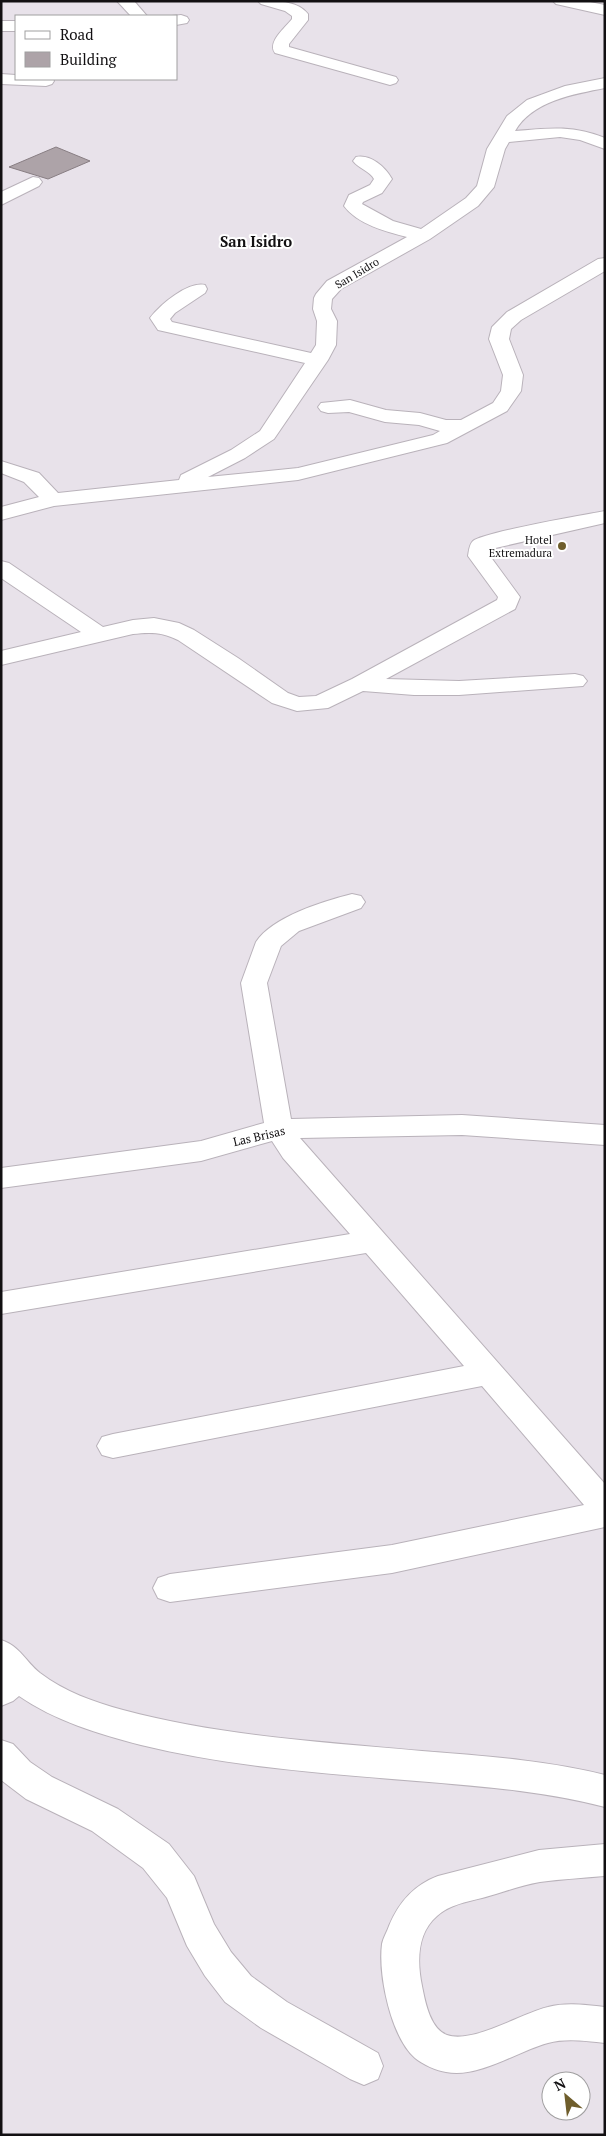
<svg xmlns="http://www.w3.org/2000/svg" width="606" height="2136" font-family="'PT Serif',serif">
	<style>
		.building { fill: #ada3a8; stroke: #887e83 }
		.lines { fill: none; stroke-linecap: round; stroke-linejoin: round }
		.minor-casing { stroke: #b9b2ba; stroke-width: 2 }
		.minor { fill: #fff; fill-rule: evenodd }
		.poi-dot { fill: #6f5e2c; stroke: #fff; stroke-width: 2 }
		.labels { text-anchor: middle; dominant-baseline: central; stroke-width: 4; stroke-linejoin: round; paint-order: stroke }
		.far-street-label { font-size: 11px; fill: #121012; stroke: #fff }
		.far-poi-label { font-size: 11px; fill: #121012; stroke: #fff; text-anchor: end }
		.street-label { font-size: 12px; fill: #121012; stroke: #fff }
		.far-district-label { font-size: 15px; font-weight: bold; fill: #121012; stroke: #fff }
	</style>
	<rect width="100%" height="100%" fill="#e8e2ea"/>
	<!-- building -->
	<path class="building" d="M56 147 90 161 48 179 9 167Z"/>
	<g class="lines">
		<defs>
			<g id="minor">
				<path d="M117 1H134L147 16H131Z"/>
				<path d="M258 1C275 1 297 0 308 14V20L289 44V47L396 77 398 80 396 83 390 85 275 53C267 42 285 28 292 19V16L285 11 261 4Z"/>
				<path d="M553 1H585L605 5V15L556 4Z"/>
				<path d="M181 15 187 17 189 20 187 23 176 25V16H172Z"/>
				<rect x="1" y="21" width="15" height="10"/>
				<path d="M1 74 16 75V79H53L54 81 52 84 46 86 1 84Z"/>
				<path d="M605 78V88C574 94 532 101 515 131 549 128 573 125 605 138V149L580 140 560 137 509 142 505 149 494 187 478 206 430 239 341 289 332 299 331 309 337 321 336 345 328 360 274 439 245 458 208 477 298 468 433 435 440 431 419 425 385 422 349 412 328 413 321 411 318 407 321 403 350 400 386 410 420 413 446 420H461L493 403 501 391 503 375 489 339 492 327 507 312 598 259 605 258V271L521 320 511 329 509 339 523 375 521 391 507 411 447 443 298 480 54 506 1 520V507L39 497 24 482 1 473V461L39 473 58 493 179 480 181 475 231 450 260 431 305 363 158 330 150 318C160 305 188 281 205 285L207 289 205 293 175 313 170 319 172 322 311 353 316 345 317 321 313 309 314 298 316 294 327 281 407 237C387 232 357 224 344 206L349 195 370 185 374 179C370 171 359 169 353 161L356 157C371 154 385 167 392 179L382 193 363 202 362 204 393 221 421 229 466 198 477 186 487 149 507 116 527 100 565 86Z"/>
				<path d="M33 177 39 178 42 182 39 186 1 205V192Z"/>
				<path d="M605 511V523L491 549 490 556 520 597 515 609 386 679 459 681 575 674 583 676 587 681 583 686 459 695H414L363 691 328 708 297 711 272 703 178 640C162 632 150 632 133 634L1 665V651L81 632 1 578V561L9 563 103 627 133 620 154 618 179 623 194 630 238 658 288 693 299 697 316 696 352 679 497 600 498 597 468 556C469 551 469 545 473 541 483 532 584 515 605 511Z"/>
				<path d="M352 894 361 896 365 902 361 908 299 931 281 946 267 983 291 1119 462 1115 605 1125V1145L462 1135 300 1138 605 1484V1527L392 1573 170 1602 158 1598 153 1588 158 1578 170 1574 392 1545 584 1505 482 1386 113 1458 102 1455 97 1446 102 1437 113 1434 464 1366 366 1253 1 1314V1292L350 1234 283 1158 272 1141 201 1161 1 1188V1168L201 1141 264 1123 241 983 256 942C272 917 324 901 352 894Z"/>
				<path d="M1 1640C20 1646 25 1661 40 1673 65 1692 94 1702 123 1710 220 1736 321 1742 422 1751 483 1756 545 1760 605 1775V1807C547 1792 488 1787 429 1782 333 1774 235 1768 141 1745 99 1734 55 1721 19 1696L13 1701 1 1706Z"/>
				<path d="M1 1740 13 1744 30 1762 52 1777 118 1809 169 1844 194 1876 214 1924 231 1952 251 1976 287 2002 378 2053 383 2066 378 2079 364 2085 350 2079 261 2028 225 2002 205 1976 187 1946 167 1898 143 1868 92 1831 26 1799 1 1780Z"/>
				<path d="M605 1844V1876C583 1878 562 1879 540 1882 521 1885 501 1893 482 1898 466 1902 449 1905 437 1916 417 1933 417 1962 422 1986 425 2001 430 2029 447 2035 473 2044 522 2013 548 2007 567 2002 586 2005 605 2007V2043C586 2041 566 2038 548 2043 518 2051 477 2079 446 2072 437 2071 422 2064 415 2058 391 2037 378 1975 382 1944 383 1938 387 1932 389 1926 399 1902 414 1885 438 1876L539 1850Z"/>
			</g>
		</defs>
		<!-- minor casing -->
		<use href="#minor" class="minor-casing"/>
		<!-- minor -->
		<use href="#minor" class="minor"/>
	</g>
	<!-- markers -->
	<circle class="poi-dot" cx="562" cy="546" r="5"/>
	<g class="labels">
		<!-- far-street labels -->
		<g class="far-street-label">
			<text transform="translate(357 273) rotate(-31)">San Isidro</text>
		</g>
		<!-- far-poi labels -->
		<g class="far-poi-label">
			<text x="552" y="540">Hotel<tspan x="552" dy="13">Extremadura</tspan></text>
		</g>
		<!-- street labels -->
		<g class="street-label">
			<text transform="translate(259 1136) rotate(-13)">Las Brisas</text>
		</g>
		<!-- far-district labels -->
		<g class="far-district-label">
			<text x="256" y="241">San Isidro</text>
		</g>
	</g>
	<!-- border -->
	<rect width="606" height="2136" fill="none" stroke="#121012" stroke-width="5"/>
	<!-- legend -->
	<rect x="15" y="15" width="162" height="65" fill="#ffffff" stroke="#a09fa0"/>
	<rect x="25" y="31" width="25" height="8" fill="#ffffff" stroke="#a09fa0"/>
	<text x="60" y="40" font-size="15" fill="#121012">Road</text>
	<rect x="25" y="52" width="25" height="15" fill="#ada3a8" stroke="#a09fa0"/>
	<text x="60" y="65" font-size="15" fill="#121012">Building</text>
	<!-- north arrow -->
	<g transform="translate(566 2096) rotate(332)"><circle r="24" fill="#ffffff" stroke="#a09fa0"/>
	<path d="M0-4L9 19L0 12L-9 19Z" fill="#6f5e2c"/>
	<text y="-8" font-size="14" font-weight="bold" text-anchor="middle" fill="#121012">N</text>
	</g>
</svg>
